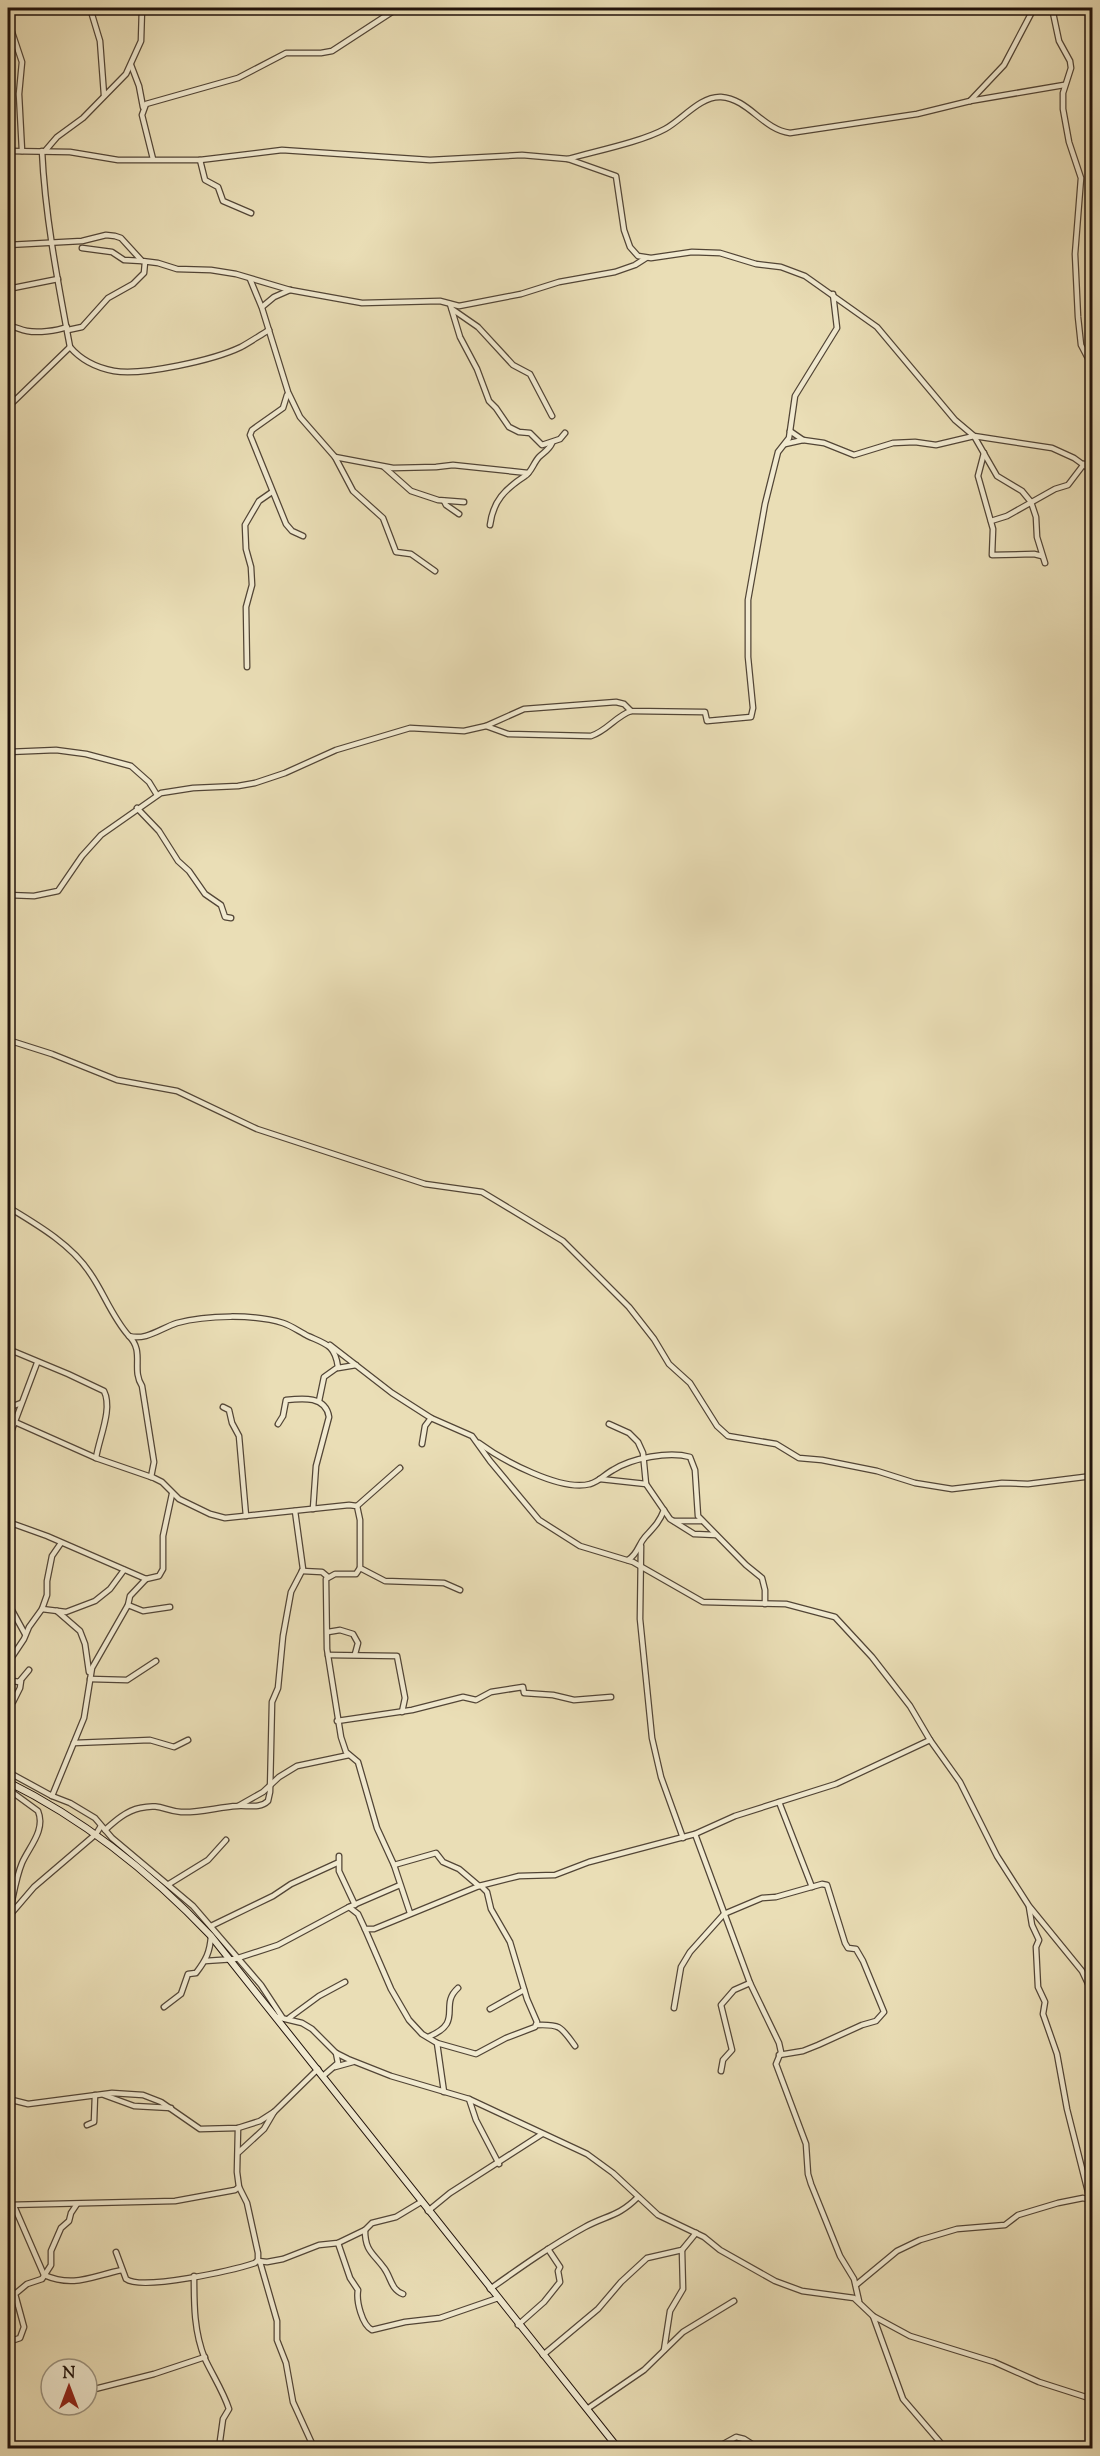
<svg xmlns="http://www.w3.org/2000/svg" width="1100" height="2456" font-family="'Sorts Mill Goudy',serif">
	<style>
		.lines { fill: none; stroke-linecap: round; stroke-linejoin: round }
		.street-casing { stroke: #524536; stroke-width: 7 }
		.secondary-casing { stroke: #20120b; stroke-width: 8 }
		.street { stroke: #f1ead0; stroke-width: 4.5 }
		.secondary { stroke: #f1ead0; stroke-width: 6 }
	</style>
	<rect width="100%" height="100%" fill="#eadeb6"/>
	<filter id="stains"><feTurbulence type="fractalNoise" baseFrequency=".00333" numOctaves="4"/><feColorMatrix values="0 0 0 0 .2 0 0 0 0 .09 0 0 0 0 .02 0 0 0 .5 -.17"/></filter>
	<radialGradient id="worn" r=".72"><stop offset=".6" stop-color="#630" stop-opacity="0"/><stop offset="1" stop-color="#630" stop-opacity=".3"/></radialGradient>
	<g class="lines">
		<defs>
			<g id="street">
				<path d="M90 8 100 41 104 95"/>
				<path d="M1052 8 1059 41 1070 61 1071 68 1063 93V109L1069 142 1081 178 1075 254 1078 317 1081 345 1092 366"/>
				<path d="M11 18V29L22 62 19 94 22 151"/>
				<path d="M131 65 139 86 143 107"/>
				<path d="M970 101 1004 65 1034 8"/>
				<path d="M8 151 70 152 118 160H200L282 150 430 160 522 155 568 159 616 176 624 230 630 247 638 256 651 258 692 252 720 253 756 264 781 267 805 276 877 327 955 420 974 436 1052 448 1074 458 1092 471"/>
				<path d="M42 151C45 216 58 283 70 347 81 360 98 368 114 371 142 376 214 360 241 347 250 342 259 336 269 330"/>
				<path d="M45 151 57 137 83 118 126 74 141 41 142 8"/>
				<path d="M153 159 142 115 146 104 238 78 286 53H321L332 51 398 8"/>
				<path d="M568 159C596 151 641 142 665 129 682 120 700 96 721 97 749 99 762 129 790 133L917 114 970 101 1064 85"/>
				<path d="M200 160 205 180 218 187 223 201 251 213"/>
				<path d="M8 245 82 241 106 235 115 236 121 238 142 261 158 263 177 269 211 270 236 274 290 290 362 303 440 301 459 306 521 294 559 282 615 272 635 265 646 258"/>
				<path d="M82 248 112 252 124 260 142 261"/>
				<path d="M250 279 262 308 288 392 300 417 335 457 393 468 436 467 453 465 528 473"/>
				<path d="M8 289 58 279"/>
				<path d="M450 304 460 337 477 369 489 401 496 408 509 427 519 432 530 433 542 445 560 439 565 433"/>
				<path d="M262 307 274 297 290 290"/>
				<path d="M452 309 478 327 513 365 530 374 552 416"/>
				<path d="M8 326C16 326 19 330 27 331 38 333 56 331 67 327"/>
				<path d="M68 330 82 327 108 298 133 284 144 273 145 262"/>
				<path d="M287 395 283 408 252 430 250 435 286 524 292 531 303 536"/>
				<path d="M8 407 70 347"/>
				<path d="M790 431 803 440"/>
				<path d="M785 444 803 440 824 443 854 455 893 443 915 442 936 445 974 436 997 476 1022 491 1031 502 1036 517 1037 537 1045 563"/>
				<path d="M984 453 978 476 993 529 992 555 1034 554 1042 556"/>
				<path d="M335 457 353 491 383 518 396 552 411 554 435 571"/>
				<path d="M384 467 411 491 438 500 464 502"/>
				<path d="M444 501 446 505 459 514"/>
				<path d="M991 521 1007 516 1055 489 1068 485 1084 464"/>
				<path d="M490 525C493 501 505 489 525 476 531 473 534 462 539 457 544 452 549 450 552 443"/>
				<path d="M247 667 246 607 252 585 251 567 246 549 245 525 259 501 272 492"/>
				<path d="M486 726 508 734 591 736C607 731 616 716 631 711"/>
				<path d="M8 752 56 750 86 754 131 766 149 782 157 795"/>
				<path d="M137 808 159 831 178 861 189 871 205 894 221 905 225 917 231 918"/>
				<path d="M8 895 34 896 58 891 82 856 101 835 161 793 193 788 238 786 255 783 285 773 336 750 410 728 464 731 486 726 524 709 616 702 624 704 631 711 702 712H705L707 721 751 717 753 708 748 657V600L765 504 778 452 789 438 795 396 837 328 833 294"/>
				<path d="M8 1040 52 1054 117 1080 177 1091 257 1129 425 1184 482 1192 563 1241 629 1307 654 1339 669 1364 690 1383 717 1426 728 1436 776 1444 799 1458 822 1460 877 1471 915 1483 952 1489 1002 1483 1028 1484 1092 1476"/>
				<path d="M8 1207C36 1224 71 1244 90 1273 104 1293 112 1317 129 1336 146 1341 161 1328 177 1323 206 1315 255 1314 283 1323 292 1326 300 1332 308 1336 326 1344 335 1345 338 1367L324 1377 319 1401"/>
				<path d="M129 1336C145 1352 131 1369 142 1386L154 1462 151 1477"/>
				<path d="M330 1345 392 1393 431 1418"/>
				<path d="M8 1349 68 1374 104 1391C113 1409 99 1438 96 1458"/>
				<path d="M338 1368 356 1365"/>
				<path d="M223 1407 229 1410 232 1423 239 1436 246 1516"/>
				<path d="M8 1408 21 1403"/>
				<path d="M15 1422 96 1458 154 1478 162 1482 179 1499 210 1514 225 1518 349 1505 357 1506 360 1520V1568L385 1581 444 1583 460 1590"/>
				<path d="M278 1424 283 1416 286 1400C303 1398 326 1396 329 1417L316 1466 313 1509"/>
				<path d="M609 1424 629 1433 638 1442 643 1453 646 1484 670 1519 694 1534 716 1535"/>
				<path d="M8 1440 37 1363"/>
				<path d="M479 1443C502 1460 561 1492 590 1484 599 1482 605 1474 613 1470 632 1458 669 1451 690 1457L695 1470 698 1516 746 1565 762 1578 765 1590V1604"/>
				<path d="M422 1444 425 1426 431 1418 472 1436 490 1461 539 1520 580 1546 633 1562 703 1602 786 1604 835 1617 872 1657 910 1706 930 1740 960 1782 997 1856 1029 1906 1082 1971 1092 1992"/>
				<path d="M600 1479 646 1484"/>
				<path d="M357 1506 400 1468"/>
				<path d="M674 1521H701"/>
				<path d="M8 1522 47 1536 146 1579 159 1576 163 1569V1536L172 1494"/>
				<path d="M641 1546 640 1619 652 1738 661 1777 683 1838"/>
				<path d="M628 1560C638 1554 638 1545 645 1537 653 1528 659 1523 664 1510"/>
				<path d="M360 1568 356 1574H335L326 1579 327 1649 341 1737 346 1752 358 1762 377 1828 394 1865 410 1913"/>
				<path d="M302 1571 322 1572 328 1577"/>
				<path d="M8 1603 25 1634"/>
				<path d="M128 1605 143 1611 170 1607"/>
				<path d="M42 1609 66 1612 95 1601 110 1589 124 1570"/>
				<path d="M57 1611 80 1631 85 1644 89 1672"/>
				<path d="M328 1632 340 1630 353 1634 358 1643 355 1654"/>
				<path d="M328 1655 397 1656 405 1698 402 1712"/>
				<path d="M8 1663 24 1639 29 1627 42 1609 47 1595V1581L52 1556 61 1543"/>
				<path d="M90 1679 127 1680 156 1661"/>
				<path d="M8 1680 19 1682 29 1670"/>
				<path d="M8 1702H13L20 1688 21 1681"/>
				<path d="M337 1721 412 1710 463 1697 476 1700 491 1692 523 1687 524 1693 553 1695 574 1700 611 1697"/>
				<path d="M74 1743 150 1740 174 1747 188 1740"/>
				<path d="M8 1772 52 1796 70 1803 95 1818 112 1838 193 1906 261 1985 282 2017"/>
				<path d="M52 1796 84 1718 92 1668 128 1605 130 1596 146 1579"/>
				<path d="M779 1802 812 1887"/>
				<path d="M240 1805 263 1792 279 1777 297 1766 349 1755"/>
				<path d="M105 1830C115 1821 126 1811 140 1808 161 1803 164 1811 181 1812 199 1813 219 1807 237 1806 247 1805 260 1809 268 1801L270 1792 272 1702 278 1688 283 1636 291 1592 303 1569 295 1511"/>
				<path d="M695 1834 750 1983 779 2043 781 2052 776 2064 806 2144 808 2174 811 2184 840 2256 854 2279 859 2301"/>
				<path d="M339 1856V1871L355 1905"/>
				<path d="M394 1865 436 1853 443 1862 459 1869 479 1886"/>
				<path d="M169 1884 208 1860 226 1840"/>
				<path d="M349 1907 400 1885"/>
				<path d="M1029 1907 1032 1925 1039 1940 1036 1947 1038 1987 1045 2002 1043 2014 1057 2054 1067 2109 1091 2204 1092 2220"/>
				<path d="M10 1915 34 1887 96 1834 101 1826"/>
				<path d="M8 1918C13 1900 15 1880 22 1863 29 1847 46 1830 38 1811L12 1792 8 1782"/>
				<path d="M211 1926 273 1896 291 1884 337 1863"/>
				<path d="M365 1929 391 1989 409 2020 422 2034 437 2043 476 2054 506 2038 535 2027 537 2022 527 1999 510 1942 491 1909 487 1892 481 1886"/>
				<path d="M205 1961 235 1959 278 1945 349 1907 358 1914 365 1929H374L479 1886 519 1876 555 1875 589 1862 695 1834 735 1816 836 1784 930 1740"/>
				<path d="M164 2007 181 1994 188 1974 196 1973C206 1960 210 1952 211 1936"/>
				<path d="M674 2008 681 1967 690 1952 724 1914 762 1898 776 1897 822 1884 827 1885 845 1943 848 1948 856 1949 863 1961 884 2012 876 2021 862 2025 818 2045 803 2051 779 2055"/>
				<path d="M490 2009 524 1990"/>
				<path d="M277 2017 302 2023 312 2029 336 2053 348 2059 391 2076 469 2099 587 2154 613 2173 658 2215 704 2237 720 2250 775 2281 802 2291 854 2298 873 2316 910 2336 994 2362 1039 2382 1092 2399"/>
				<path d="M289 2018 319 1996 345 1982"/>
				<path d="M537 2025C561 2024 561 2027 575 2046"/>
				<path d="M428 2037C465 2022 438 2006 458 1988"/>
				<path d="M437 2043 444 2092"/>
				<path d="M335 2067 353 2062"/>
				<path d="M721 2071 723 2060 732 2050 721 2005 734 1990 750 1983"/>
				<path d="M323 2076 338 2063 336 2053"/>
				<path d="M104 2095 134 2106 171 2108"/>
				<path d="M8 2099 28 2104 112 2093 143 2095 161 2102 200 2129 238 2128 260 2121 274 2112 318 2069"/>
				<path d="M469 2099 476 2120 499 2164"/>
				<path d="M87 2125 94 2122 95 2095"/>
				<path d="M239 2152 264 2129 274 2112"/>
				<path d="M8 2205 175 2201 235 2190 239 2187 237 2172 238 2128"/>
				<path d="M14 2206 44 2275C74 2288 92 2276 122 2270"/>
				<path d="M428 2211 450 2193 542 2134"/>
				<path d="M365 2230C365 2251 373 2253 384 2268 391 2277 391 2290 403 2294"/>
				<path d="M338 2243 350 2278 358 2290C356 2301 362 2325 372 2330L405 2322 440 2318 498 2298"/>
				<path d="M116 2252 126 2279C142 2291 234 2270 255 2263L258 2260V2253L247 2203 239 2187"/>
				<path d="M258 2261 267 2262 283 2259 319 2245 338 2243 365 2230 372 2223 396 2217 421 2202"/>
				<path d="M260 2262 277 2321V2340L286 2363 293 2402 314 2448"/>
				<path d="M194 2276C194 2305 194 2332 205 2359 213 2376 223 2391 229 2409L223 2419 219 2448"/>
				<path d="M856 2285 897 2251 920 2240 957 2229 1005 2225 1018 2215 1058 2203 1083 2198 1090 2200"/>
				<path d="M490 2289C521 2267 552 2245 585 2227 607 2215 618 2217 638 2197"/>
				<path d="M873 2316 903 2399 945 2448"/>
				<path d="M518 2325 544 2302 560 2282 558 2271 560 2267 548 2249"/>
				<path d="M8 2342 20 2338 24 2327 15 2294 27 2284 42 2279 51 2265V2251L61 2228 69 2221 71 2213 77 2204"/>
				<path d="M664 2350 670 2311 683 2289 682 2250"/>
				<path d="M543 2355 598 2309 621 2282 647 2258 682 2250 696 2233"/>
				<path d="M87 2391 154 2374 205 2357"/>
				<path d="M587 2409 644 2370 683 2332 734 2301"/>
				<path d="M716 2448 736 2437 744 2439 755 2446"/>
			</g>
			<path id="secondary" d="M8 1782C85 1820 152 1874 211 1936L618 2448"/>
		</defs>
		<!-- street casing -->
		<use href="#street" class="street-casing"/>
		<!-- secondary casing -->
		<use href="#secondary" class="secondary-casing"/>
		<!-- street -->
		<use href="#street" class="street"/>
		<!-- secondary -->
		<use href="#secondary" class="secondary"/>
	</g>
	<!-- margin -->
	<rect width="1100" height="2456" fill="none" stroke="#eadeb6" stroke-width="30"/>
	<rect x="9" y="9" width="1082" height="2438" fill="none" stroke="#20120b" stroke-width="3"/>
	<rect x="15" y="15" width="1070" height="2426" fill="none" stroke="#20120b" stroke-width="1.5"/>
	<!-- north arrow -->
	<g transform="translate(69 2387)"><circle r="28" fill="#f1ead0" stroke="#9d9481" stroke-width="1.5"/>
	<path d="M0-4.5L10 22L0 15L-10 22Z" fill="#8f2418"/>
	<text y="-9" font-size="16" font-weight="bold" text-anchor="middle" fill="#20120b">N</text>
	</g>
	<rect width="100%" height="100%" filter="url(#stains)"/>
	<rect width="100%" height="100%" fill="url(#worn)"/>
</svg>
